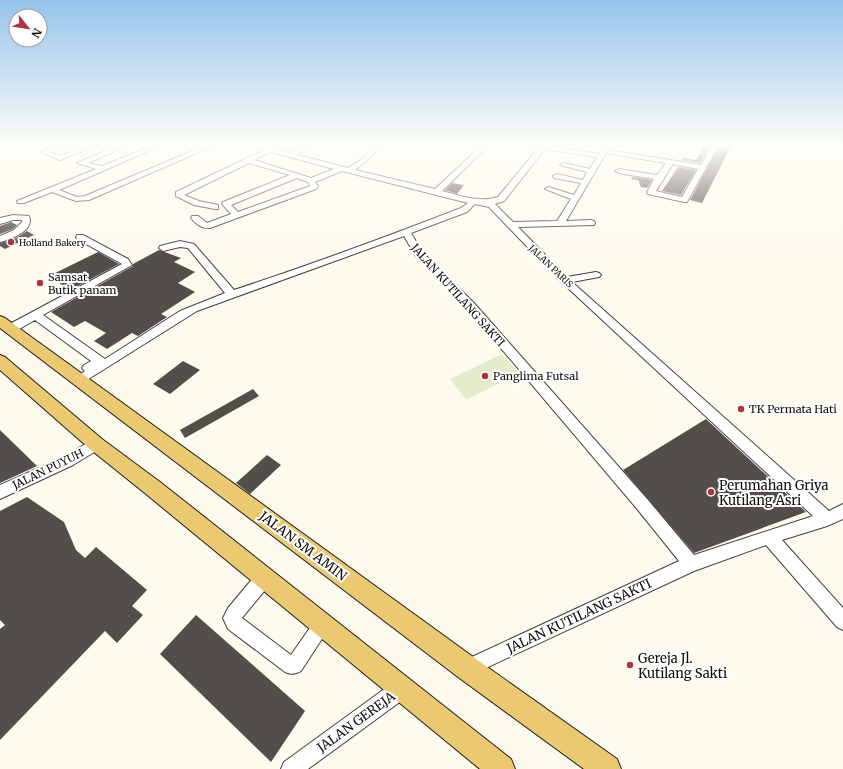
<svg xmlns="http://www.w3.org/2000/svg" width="843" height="769" font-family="Merriweather,serif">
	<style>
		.pitch { fill: #e3edcc }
		.building { fill: #544e4a }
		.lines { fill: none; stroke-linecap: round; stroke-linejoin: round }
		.minor-casing { stroke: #404040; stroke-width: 2 }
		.major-casing { stroke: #1e1e1e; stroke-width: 2 }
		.minor { fill: #fff; fill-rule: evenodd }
		.major { fill: #ebc971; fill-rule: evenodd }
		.poi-dot { fill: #af333d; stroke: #fff; stroke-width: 1.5 }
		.labels { text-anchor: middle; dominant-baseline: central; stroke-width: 4; stroke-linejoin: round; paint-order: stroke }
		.far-poi-label { font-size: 9px; fill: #0d0d0d; stroke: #fff; text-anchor: start }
		.far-street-label { font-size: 9px; fill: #0d0d0d; stroke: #fff }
		.poi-label { font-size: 11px; fill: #0d0d0d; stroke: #fff; text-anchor: start }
		.street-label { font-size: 11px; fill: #0d0d0d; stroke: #fff }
		.near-poi-label { font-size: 13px; fill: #0d0d0d; stroke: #fff; text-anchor: start }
		.near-street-label { font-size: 13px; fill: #0d0d0d; stroke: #fff }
	</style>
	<rect width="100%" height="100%" fill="#fdfaee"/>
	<!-- pitch -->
	<path class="pitch" d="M502 354 519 373 466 400 450 379Z"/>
	<!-- building -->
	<g class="building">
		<path d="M705 146H710L700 163 682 160 684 158 696 160Z"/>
		<path d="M719 146H731L702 203 690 200Z"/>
		<path d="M678 167 696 170 681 195 662 191Z"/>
		<path d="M632 177 652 180 647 188 641 187 638 180 631 179Z"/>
		<path d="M452 183 464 185 457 194 445 190Z"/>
		<path d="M11 222 17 225 13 229 0 234V226Z"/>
		<path d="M27 231 34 235 5 249 0 246V243L16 238Z"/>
		<path d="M159 250 181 258 174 262 195 272 178 283 195 292 161 314 167 317 138 336 132 333 107 349 94 341 106 333 85 321 74 327 51 312 133 266V264Z"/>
		<path d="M98 252 119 264 70 290 49 276Z"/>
		<path d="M183 361 200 370 170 394 153 384Z"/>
		<path d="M253 389 259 396 185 438 180 430Z"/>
		<path d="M706 419 806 512 694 553 623 470Z"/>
		<path d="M0 430 37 466 0 483Z"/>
		<path d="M267 455 281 465 250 494 236 483Z"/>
		<path d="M27 497 64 522 76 550 85 558 96 547 147 590 132 606 143 615 117 643 105 631 0 740V629L5 625 0 620V511Z"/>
		<path d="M196 615 305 711 271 762 160 654Z"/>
	</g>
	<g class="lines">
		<defs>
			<g id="minor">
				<path d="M51 146H60L50 152 60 156 86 146H96L60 160 41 152Z"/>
				<path d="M117 146H126L88 163 102 166 151 146H160L59 190 77 197 85 196 204 146H213L89 200 76 201 52 192 24 203H18L17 201 96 169 77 163Z"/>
				<path d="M253 146H264L291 153 303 146H311L298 155 348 168C353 165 360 161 364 157 370 150 369 146 381 146 373 155 365 162 355 170L435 189 481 146H488L442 191C461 196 480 203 498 197L540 146H550L599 154 604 146H610L608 150 701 165 712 146H718L687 202H684L648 194 647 192 654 179 619 173 615 171 619 169 657 175 666 163 606 153 566 221 591 220 594 221 595 223 594 225 518 227 567 277 596 272 599 273 601 275 599 277 572 282 829 511 843 504V519L827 526 782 540 843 608V630L837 627 766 545 694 571 473 674 467 677 461 674 458 668 461 662 679 561 638 510 466 307 415 255 404 236 197 311 79 385 75 384 73 381 75 378 85 371 82 368 84 365 91 361 35 320 14 332H6L5 329 6 326 122 264 77 239 76 237 77 235H83L128 259 132 265 43 315 105 359 180 311 225 293 188 248 180 247 163 251 159 248 160 246 180 241 194 244 234 290C310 265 386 237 461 208L468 203 342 171 315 182 318 186 316 189 210 228C202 229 196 224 191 218L192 216H198L207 223 231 214 222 204 223 202 290 175 249 163 184 195 199 201 218 205V209H215L194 205 176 196V192L264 150ZM545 149 597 157 590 169 564 163 560 165 587 172 583 180 557 174 553 176 554 178 581 183 574 195 549 187 545 189 571 199 557 221 513 222 495 204 504 201ZM271 152 334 169 311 178 254 160ZM673 164 698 169 682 197 656 191ZM297 178 308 182 310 186 238 212 231 205ZM475 204 489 207 555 276 813 516 694 555 648 500 474 303 422 252 411 233 467 212Z"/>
				<path d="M13 215 29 216C35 231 11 239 0 242V236L14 230 22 222V220H13L0 224V218Z"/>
				<path d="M96 438 101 440 103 444 101 448 73 465 0 499V485L63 457Z"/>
				<path d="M264 570 270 572 272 578 270 584 242 618 291 655 316 619 322 616 328 619 331 625 301 671C295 674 292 675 285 672L228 629 223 618 228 608 258 572Z"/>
				<path d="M401 680 408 682 410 689 408 696 308 769H281L284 762 394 682Z"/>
			</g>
			<g id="major">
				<path d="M0 316 5 318 476 659 617 759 621 769H584L458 677 0 328Z"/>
				<path d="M0 355 5 357 102 439 160 482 511 759 515 769H480L146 494 90 449 0 370Z"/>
			</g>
		</defs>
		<!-- minor casing -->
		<use href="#minor" class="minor-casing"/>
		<!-- major casing -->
		<use href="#major" class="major-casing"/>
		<!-- minor -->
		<use href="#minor" class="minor"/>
		<!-- major -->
		<use href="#major" class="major"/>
	</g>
	<!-- sky -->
	<linearGradient id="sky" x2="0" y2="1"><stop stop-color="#95c4eb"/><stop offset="0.57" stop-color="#fefdf7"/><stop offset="1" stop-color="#fefdf7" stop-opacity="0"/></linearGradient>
	<rect width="843" height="254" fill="url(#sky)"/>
	<!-- markers -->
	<g class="poi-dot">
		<circle cx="11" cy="242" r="4"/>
		<circle cx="40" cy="283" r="4"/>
		<circle cx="485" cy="376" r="4"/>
		<circle cx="741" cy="409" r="4"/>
		<circle cx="711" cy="492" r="4"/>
		<circle cx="630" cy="665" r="4"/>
	</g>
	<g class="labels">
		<!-- far-poi labels -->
		<g class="far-poi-label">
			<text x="19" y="242">Holland Bakery</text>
		</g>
		<!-- far-street labels -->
		<g class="far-street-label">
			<text transform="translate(551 266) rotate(44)">JALAN PARIS</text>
		</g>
		<!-- poi labels -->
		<g class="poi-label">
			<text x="48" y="277">Samsat<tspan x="48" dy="13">Butik panam</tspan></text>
			<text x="493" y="376">Panglima Futsal</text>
			<text x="749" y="409">TK Permata Hati</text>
		</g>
		<!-- street labels -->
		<g class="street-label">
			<text transform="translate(458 295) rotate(48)">JALAN KUTILANG SAKTI</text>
			<text transform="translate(48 469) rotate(-26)">JALAN PUYUH</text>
		</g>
		<!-- near-poi labels -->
		<g class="near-poi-label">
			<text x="719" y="485">Perumahan Griya<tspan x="719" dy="15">Kutilang Asri</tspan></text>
			<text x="638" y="658">Gereja Jl.<tspan x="638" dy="15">Kutilang Sakti</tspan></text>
		</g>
		<!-- near-street labels -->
		<g class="near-street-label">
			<text transform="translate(303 546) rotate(37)">JALAN SM AMIN</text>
			<text transform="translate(579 616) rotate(-25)">JALAN KUTILANG SAKTI</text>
			<text transform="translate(356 722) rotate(-36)">JALAN GEREJA</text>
		</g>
	</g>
	<!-- north arrow -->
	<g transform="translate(28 28) rotate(120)"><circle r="19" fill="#ffffff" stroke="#9e9e9e"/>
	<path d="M0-3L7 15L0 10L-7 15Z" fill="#af333d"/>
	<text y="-6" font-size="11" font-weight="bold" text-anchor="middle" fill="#0d0d0d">N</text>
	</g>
</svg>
